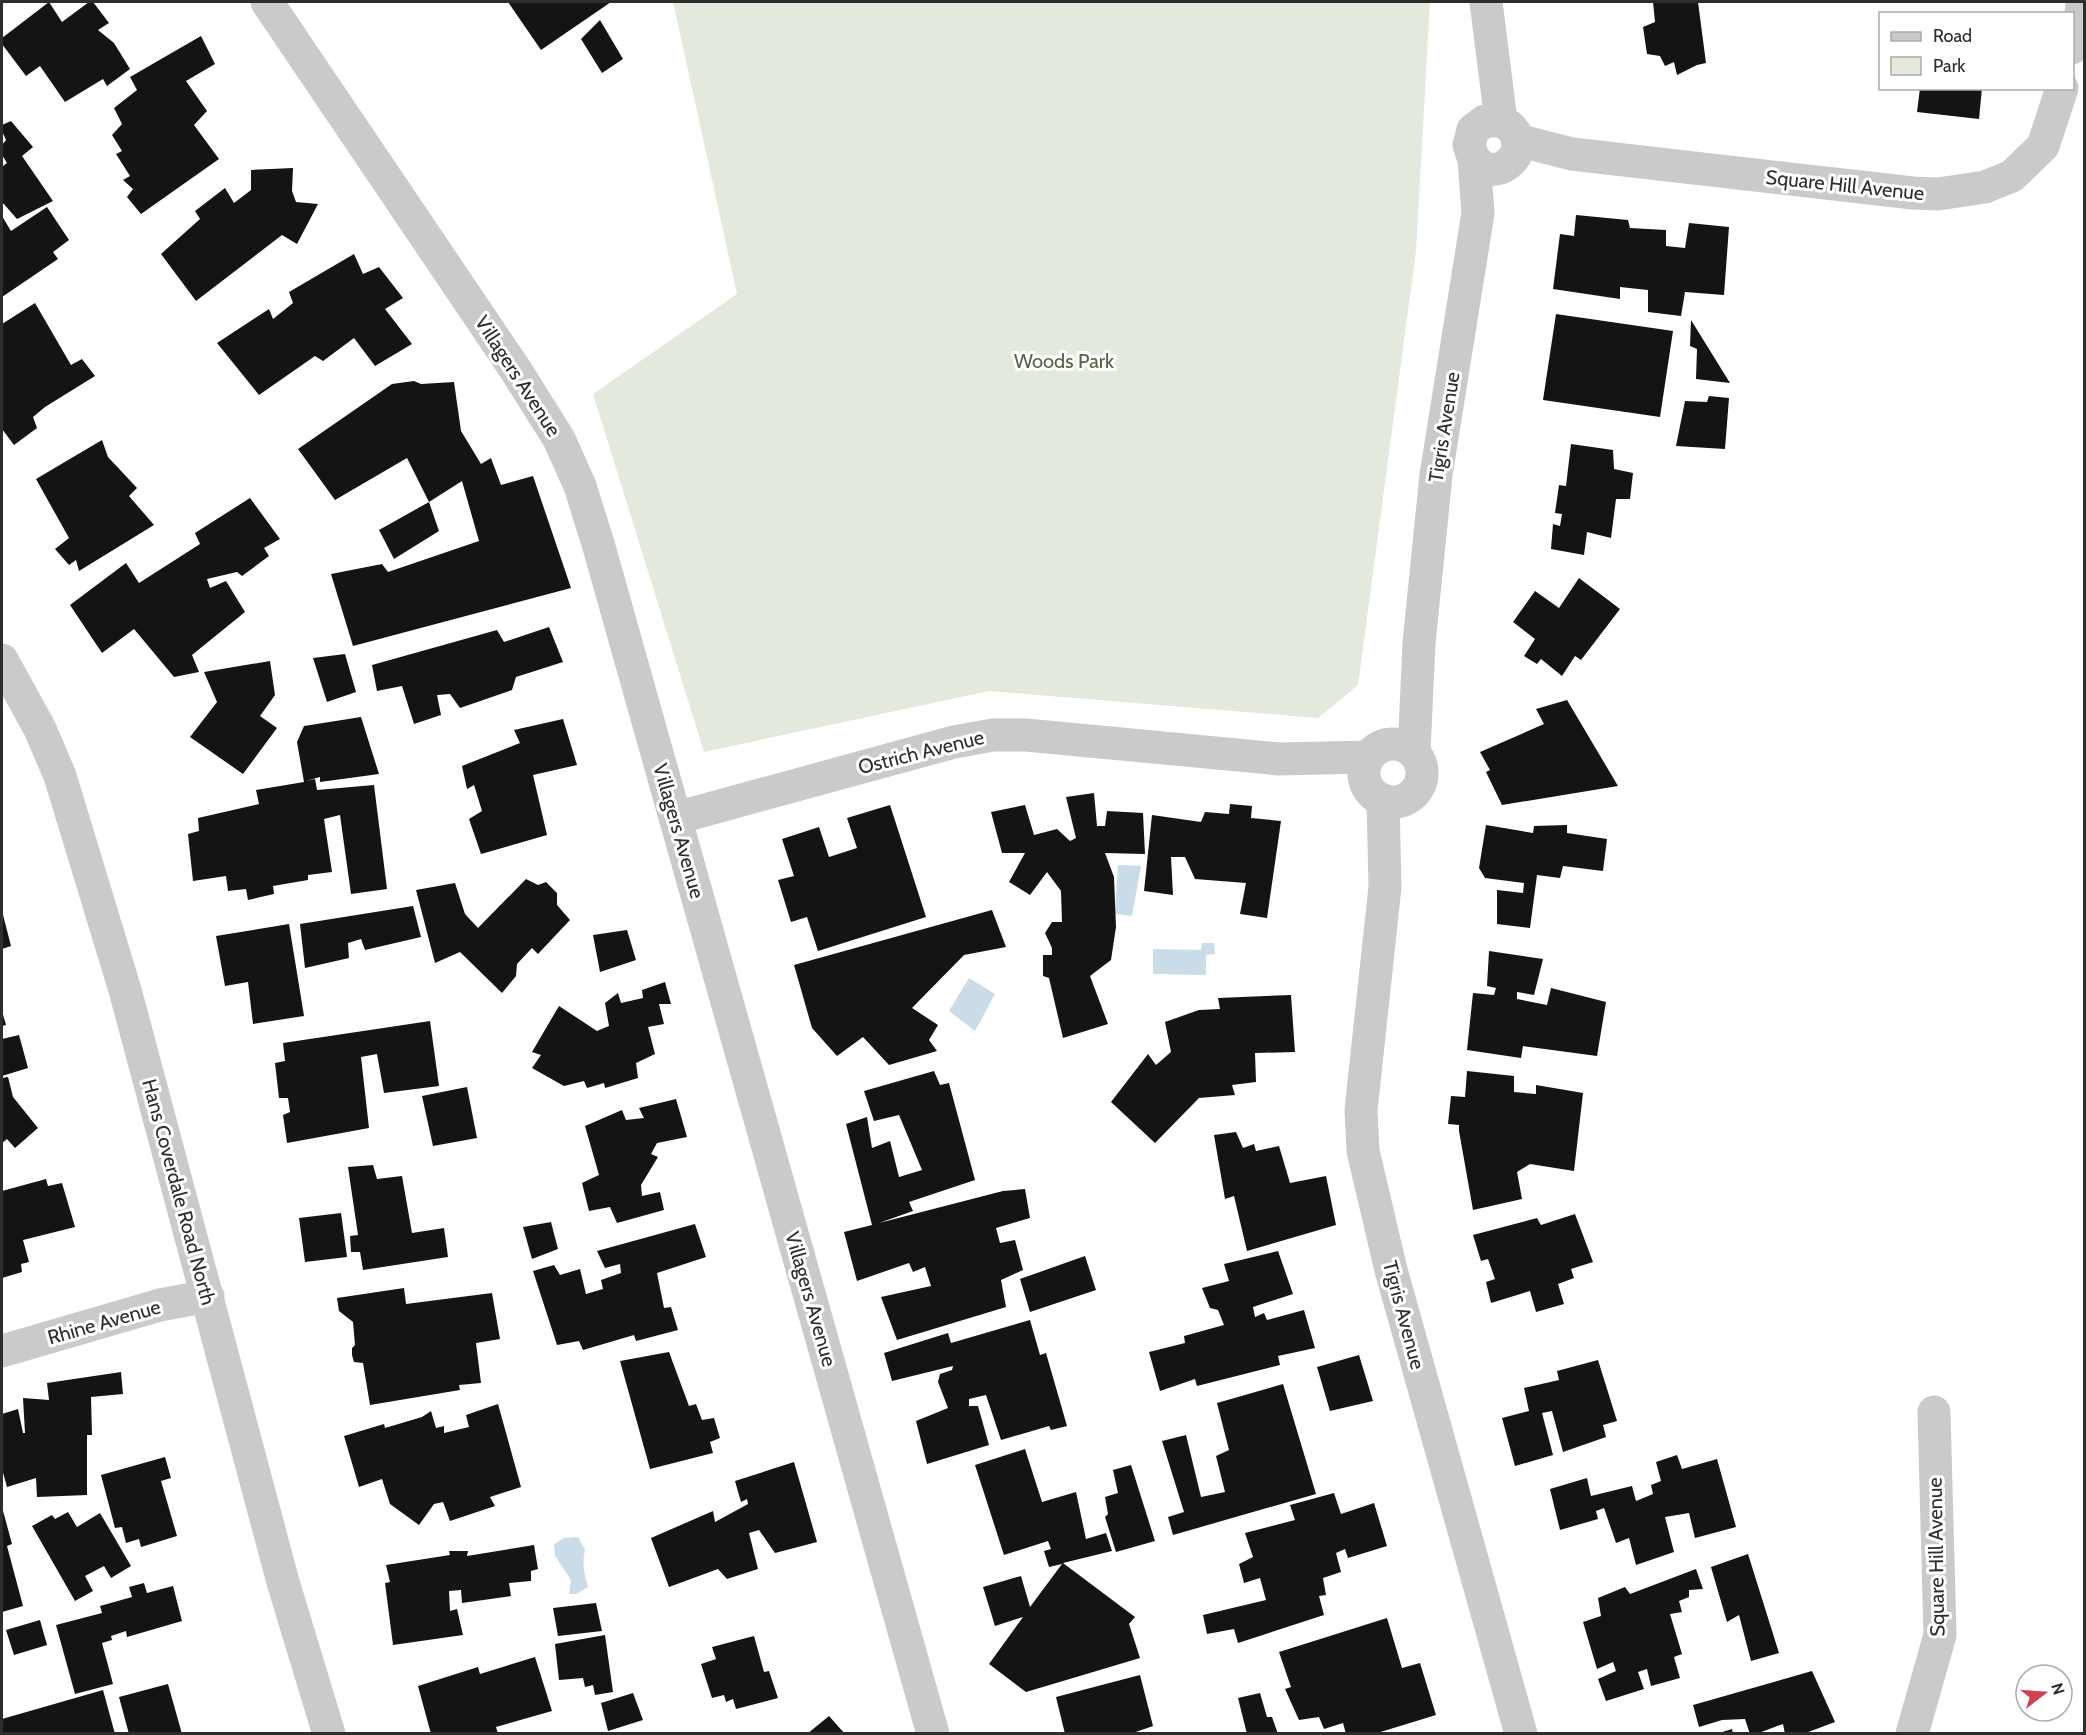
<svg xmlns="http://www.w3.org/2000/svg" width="2086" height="1735" font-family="Cabin,sans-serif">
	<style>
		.green { fill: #e3e9dc }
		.water { fill: #cadce7 }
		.building { fill: #141414 }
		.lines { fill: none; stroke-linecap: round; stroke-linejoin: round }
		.street { stroke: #cacaca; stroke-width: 33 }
		.labels { text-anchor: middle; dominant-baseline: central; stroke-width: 6; stroke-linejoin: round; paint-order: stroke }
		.street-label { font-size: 20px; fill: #2d2d2d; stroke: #fff }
		.park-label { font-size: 20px; fill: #516340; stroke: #fff }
	</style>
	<rect width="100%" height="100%" fill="#fff"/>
	<!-- green -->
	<path class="green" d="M673 2H1430L1416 251 1358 685 1318 718 989 691 704 752 593 394 737 294Z"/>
	<!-- water -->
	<g class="water">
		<path d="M1118 865 1141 866 1132 916 1115 914Z"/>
		<path d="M1202 943H1214L1215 954 1206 955V975L1153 974V949L1201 950Z"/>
		<path d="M969 978 995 994 975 1031 949 1011Z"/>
		<path d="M578 1537 585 1550C582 1563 584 1574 588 1587L576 1594H569L571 1580 555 1556 554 1544 564 1538Z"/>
	</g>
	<!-- building -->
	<g class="building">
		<path d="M49 2 62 22 89 2H93L109 23 98 30 114 43 130 69 107 86 103 79 65 102 40 66 26 76 2 44V38Z"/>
		<path d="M508 2H611L541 50Z"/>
		<path d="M1653 2H1698L1706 63 1697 65 1677 75 1674 62 1665 66 1660 56 1647 54 1643 27 1655 22Z"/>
		<path d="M600 20 623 59 602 73 581 39Z"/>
		<path d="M201 36 215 64 186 81 207 111 194 125 219 159 141 214 127 197 133 189 123 180 130 176 116 154 122 151 112 135 122 124 114 108 137 90 130 77Z"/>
		<path d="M1920 88H1982L1979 119 1917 112Z"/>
		<path d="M11 121 33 147 22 156 53 201 17 219 2 202V167L7 163 2 155V145L6 140 2 131V125Z"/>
		<path d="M293 168 292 191 296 202 318 204 297 244 282 235 196 301 161 254 200 219 195 211 225 188 234 203 251 190V170Z"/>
		<path d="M47 207 69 240 53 252 58 259 2 297V216L11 231Z"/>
		<path d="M1576 215 1628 220 1630 228 1666 230V246L1685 248 1689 223 1729 227 1724 295 1685 292 1681 316 1648 312V290L1620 287V299L1553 289 1560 234 1574 236Z"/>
		<path d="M354 254 363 274 379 267 403 298 385 309 412 344 375 366 354 338 323 361 315 356 259 395 217 343 269 309 273 319 293 303 289 292Z"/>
		<path d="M35 303 71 365 82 359 95 376 45 407 33 417 37 428 14 445 2 429V324Z"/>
		<path d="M1556 314 1673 331 1660 417 1543 400Z"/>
		<path d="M1691 320 1730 383 1696 379 1697 349 1690 346Z"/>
		<path d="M414 381 421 384 454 382 461 431 481 464 491 458 501 485 533 476 571 588 353 646 331 574 382 564 388 572 479 541 462 481 429 502 439 531 394 559 379 530 429 502 407 458 335 500 298 449 392 384Z"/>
		<path d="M1709 396 1729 398 1725 449 1676 446 1685 401 1707 402Z"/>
		<path d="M102 440 108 457 137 488 129 496 154 525 79 571 76 560 69 565 55 549 69 538 36 479Z"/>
		<path d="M1571 444 1613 450 1614 469 1633 473 1630 499H1616L1611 538 1587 532 1584 555 1551 549 1553 524 1560 526 1562 514 1555 513 1559 485 1566 486Z"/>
		<path d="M250 498 280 539 264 548 269 556 242 576 237 572 207 579 210 588 226 581 245 612 192 655 199 672 174 677 134 629 102 653 70 605 126 563 139 583 200 544 195 533Z"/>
		<path d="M1579 578 1620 609 1581 660 1575 656 1562 676 1541 659 1537 664 1524 656 1535 639 1513 622 1535 591 1559 608Z"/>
		<path d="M549 627 563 662 516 677 512 690 460 708 450 694 437 695 441 715 414 724 402 686 377 691 372 665 497 630 504 642Z"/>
		<path d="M345 654 356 692 327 702 313 658Z"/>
		<path d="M270 661 275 695 260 716 277 728 243 774 190 737 217 702 204 672Z"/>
		<path d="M1567 700 1618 786 1502 805 1486 772 1490 770 1480 752 1544 724 1536 709Z"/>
		<path d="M361 717 379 774 320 782V777L306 781 315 779 317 790 374 785 387 889 351 894 340 815 324 819 332 872 308 875V880L273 886 274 894 248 900 246 889 228 891 226 876 193 881 188 834 199 831 198 818 259 804 256 790 304 782 297 742 304 726Z"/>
		<path d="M563 719 577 765 533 775 547 835 481 854 469 819 482 811 474 785 467 789 462 766 520 743 514 730Z"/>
		<path d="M1094 793 1097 826H1105L1107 811 1143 813 1145 854 1105 853 1114 877 1116 927 1111 960 1090 976 1108 1024 1063 1038 1049 978 1043 976V955H1052V948L1045 933 1052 922H1062L1061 891 1047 872 1030 895 1009 882 1025 853H1002L991 812 1025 805 1034 835 1057 829 1070 841 1076 838 1066 797Z"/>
		<path d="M1230 804 1252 806 1251 818 1281 821 1267 918 1240 914 1246 883 1195 879 1185 857H1171L1173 895 1144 891 1152 815 1201 822 1205 812 1229 814Z"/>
		<path d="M890 805 926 917 818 951 807 917 791 922 778 880 794 876 782 839 819 827 829 857 857 848 847 818Z"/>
		<path d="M1486 825 1533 833 1534 826 1567 825V833L1607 839 1603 871 1563 866 1560 878 1537 875 1530 928 1497 924V890L1523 893 1524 883 1485 878 1479 868Z"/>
		<path d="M526 879 538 885 546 882 557 893V905L570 920 538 954 532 948 517 964 516 976 502 993 460 952 435 963 416 890 455 883 465 914 478 928Z"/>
		<path d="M413 906 421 937 365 950 361 939 348 943 349 958 305 968 300 924Z"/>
		<path d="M992 910 1006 947 964 955 912 1008 938 1025 929 1040 937 1051 889 1065 863 1037 837 1056 812 1028 794 965Z"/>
		<path d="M2 911 11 946 2 949Z"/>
		<path d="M289 924 304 1016 253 1024 248 982 225 986 216 936Z"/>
		<path d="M627 930 636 960 600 972 593 935Z"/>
		<path d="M1489 951 1543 959 1534 995 1517 992V999L1547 1005 1551 988 1606 1002 1597 1056 1523 1046 1521 1058 1467 1050 1473 993 1494 995 1496 988 1487 986Z"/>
		<path d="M665 982 671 1004H659L664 1024 648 1027 655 1054 636 1063 638 1078 605 1088 604 1083 587 1088 584 1081 564 1086 532 1068 541 1055 532 1052 559 1006 597 1031 609 1026 605 1003 618 993 621 1003 643 998 642 990Z"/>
		<path d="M1291 995 1295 1052 1255 1053 1256 1082 1232 1085 1235 1095 1199 1098 1155 1143 1111 1102 1148 1054 1156 1065 1171 1052 1165 1022 1199 1010 1220 1009 1218 998Z"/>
		<path d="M2 1011 6 1025 2 1026Z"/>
		<path d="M430 1021 439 1086 384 1093 377 1054 361 1057 369 1128 287 1143 283 1115 290 1112 288 1098H279L275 1063 285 1061 283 1043Z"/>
		<path d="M19 1035 28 1068 2 1076V1039Z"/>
		<path d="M934 1071 940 1085 949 1083 975 1180 909 1202 913 1211 879 1223 1003 1191 1025 1189 1030 1218 996 1228 1000 1243 1015 1240 1023 1270 1001 1280 1006 1307 897 1340 881 1297 931 1286 925 1267 913 1272 909 1263 857 1281 844 1232 872 1225 846 1124 867 1117 872 1148 890 1141 899 1177 922 1170 899 1115 874 1121 864 1091Z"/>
		<path d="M1467 1071 1514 1076V1092L1536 1094V1085L1583 1093 1574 1171 1530 1164 1517 1172 1522 1199 1473 1210 1459 1131V1125L1448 1124 1451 1096 1465 1097Z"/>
		<path d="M8 1077 13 1097 38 1128 15 1148 7 1139 2 1143V1078Z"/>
		<path d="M467 1087 477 1138 433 1146 422 1096Z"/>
		<path d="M676 1099 687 1137 657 1143 651 1154 658 1157 641 1185 642 1196 660 1192 664 1210 617 1223 610 1207 589 1211 582 1183 599 1175 585 1126 622 1110 626 1120 644 1118 639 1108Z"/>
		<path d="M1236 1132 1243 1148 1254 1144 1256 1151 1279 1146 1290 1183 1326 1176 1336 1225 1247 1251 1234 1196 1225 1199 1214 1135Z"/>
		<path d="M373 1165 377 1179 402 1176 412 1233 444 1228 448 1257 363 1270 360 1252H351L350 1236 358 1235 348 1167Z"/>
		<path d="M46 1179 48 1186 62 1183 75 1227 23 1240 29 1262 21 1264 22 1272 2 1278V1191Z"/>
		<path d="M341 1213 347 1257 305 1262 299 1218Z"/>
		<path d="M1575 1214 1593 1262 1571 1269 1574 1278 1558 1284 1564 1304 1536 1312 1530 1291 1491 1303 1486 1282 1495 1279 1488 1259 1481 1261 1473 1235 1537 1218 1541 1225Z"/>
		<path d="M551 1222 558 1249 532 1259 523 1227Z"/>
		<path d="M695 1224 706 1257 657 1273 664 1308 671 1307 678 1330 636 1341 634 1335 583 1350 579 1341 557 1345 533 1271 554 1265 560 1275 580 1269 586 1294 603 1289 601 1280 621 1273 620 1264 605 1268 597 1251Z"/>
		<path d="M1278 1251 1293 1294 1253 1307 1255 1317 1264 1313 1267 1320 1304 1310 1315 1348 1278 1356 1280 1365 1197 1386 1195 1379 1160 1391 1149 1352 1185 1343 1184 1336 1224 1325 1218 1310 1210 1308 1202 1288 1229 1281 1224 1264Z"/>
		<path d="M1085 1256 1096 1290 1030 1312 1020 1279Z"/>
		<path d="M404 1288 406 1304 492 1293 500 1339 476 1343 481 1383 459 1385 460 1390 370 1405 363 1363 354 1362 352 1355V1348L355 1345 353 1322 339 1311 337 1298Z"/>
		<path d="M1030 1320 1040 1355 1046 1353 1067 1426 1051 1430 1049 1426 1001 1440 986 1395 969 1399V1406H978L989 1445 927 1464 916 1421 948 1408 938 1382 940 1374 952 1370 953 1366 892 1381 884 1353 948 1333 951 1343Z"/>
		<path d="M669 1352 689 1406 696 1404 702 1420 714 1418 720 1438 710 1442 713 1453 650 1469 620 1361Z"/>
		<path d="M1359 1355 1373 1401 1330 1411 1317 1367Z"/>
		<path d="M1598 1360 1617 1421 1603 1425 1606 1437 1563 1452 1552 1411 1542 1413 1553 1455 1515 1466 1502 1418 1529 1411 1524 1388 1559 1380 1557 1371Z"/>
		<path d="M121 1372 123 1394 91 1397 92 1435H87V1495L37 1497 36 1478 7 1487 2 1469V1414L18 1409 23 1433H25L23 1398 49 1400 47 1383Z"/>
		<path d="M1283 1384 1316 1494 1173 1535 1168 1517 1184 1512 1162 1441 1186 1435 1201 1497 1225 1492 1216 1456 1229 1450 1217 1403Z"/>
		<path d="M498 1404 521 1487 490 1497 495 1506 450 1521 443 1502 434 1504 419 1525 390 1504 382 1479 359 1487 344 1436 384 1424 385 1428 422 1417 431 1411 436 1428 444 1426V1433L469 1427 466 1415Z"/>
		<path d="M1025 1449 1042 1502 1076 1492 1086 1539 1106 1533 1112 1551 1063 1563 1135 1617 1129 1624 1140 1658 1026 1692 989 1664 1023 1617 995 1626 983 1587 1021 1576 1030 1607 1062 1564 1049 1567 1044 1551 1051 1549 1048 1541 1004 1555 975 1465Z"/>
		<path d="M1677 1455 1682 1469 1717 1459 1736 1527 1695 1538 1689 1513 1665 1517 1674 1552 1636 1565 1629 1538 1616 1543 1604 1508 1596 1511 1598 1519 1560 1530 1550 1489 1587 1478 1591 1496 1632 1486 1636 1501 1653 1494 1651 1485 1661 1481 1656 1462Z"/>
		<path d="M165 1457 171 1478 161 1481 177 1536 141 1547 139 1539 126 1543 122 1527 115 1528 101 1475Z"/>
		<path d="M794 1462 817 1542 775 1553 759 1530 749 1533 758 1569 727 1579 718 1569 669 1587 651 1538 713 1511 715 1522 748 1504 747 1499 741 1502 735 1481Z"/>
		<path d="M1131 1465 1155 1541 1116 1552 1105 1517 1108 1514 1105 1497 1118 1493 1113 1470Z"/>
		<path d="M1334 1493 1341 1514 1374 1503 1387 1546 1348 1558 1345 1549 1336 1553 1341 1572 1323 1578 1326 1595 1319 1596 1324 1615 1238 1643 1234 1629 1207 1634 1203 1615 1266 1600 1260 1578 1244 1583 1239 1564 1253 1557 1245 1533 1295 1520 1290 1505Z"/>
		<path d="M2 1507 12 1544 7 1546 23 1606 2 1612Z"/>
		<path d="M68 1512 77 1527 100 1513 131 1566 111 1578 104 1566 85 1576 93 1591 75 1601 32 1526 52 1515 55 1519Z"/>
		<path d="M534 1545 538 1569 531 1571V1581L509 1583 511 1596 462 1603 461 1590 449 1591 450 1611 457 1609 463 1635 393 1645 385 1583 390 1582 386 1565 450 1555 449 1551H468L467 1556Z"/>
		<path d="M1748 1554 1779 1653 1751 1661 1739 1615 1727 1622 1711 1567Z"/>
		<path d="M1696 1569 1703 1589 1689 1590V1597L1679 1601 1682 1612 1670 1614 1682 1654 1674 1657 1680 1678 1651 1686 1647 1669 1638 1672 1644 1689 1606 1701 1598 1679 1616 1671 1613 1662 1597 1669 1583 1622 1601 1616 1598 1598 1625 1587 1630 1594Z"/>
		<path d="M144 1583 147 1593 173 1586 182 1621 127 1637 126 1631 111 1636 112 1640 102 1643 113 1684 75 1694 56 1625 102 1613 100 1606 132 1597 129 1587Z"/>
		<path d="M596 1603 602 1631 558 1636 553 1608Z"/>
		<path d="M1387 1618 1402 1668 1420 1663 1436 1715 1374 1734H1346L1343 1723 1324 1729 1319 1717 1299 1720 1285 1689 1291 1687 1279 1652Z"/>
		<path d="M40 1620 47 1645 14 1655 6 1630Z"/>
		<path d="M605 1635 613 1692 595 1695 593 1685 585 1687 583 1678 559 1680 555 1644Z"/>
		<path d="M754 1636 764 1672 769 1671 778 1698 736 1709 733 1699 726 1702 724 1695 712 1698 701 1664 716 1659 712 1647Z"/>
		<path d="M535 1657 552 1711 496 1727 498 1734H431L418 1686 478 1667 480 1674Z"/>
		<path d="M1812 1671 1835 1722 1803 1734H1785L1783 1724 1756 1734H1750L1745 1719 1722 1720 1699 1727 1693 1705Z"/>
		<path d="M1140 1675 1153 1726 1130 1734H1065L1056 1697Z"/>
		<path d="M168 1684 182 1734H129L119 1697Z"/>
		<path d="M103 1690 115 1734H2V1719Z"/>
		<path d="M633 1693 643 1720 608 1731 601 1703Z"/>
		<path d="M1260 1693 1267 1717H1272L1278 1734H1247L1238 1698Z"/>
		<path d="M829 1716 845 1734H807Z"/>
		<path d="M1732 1729 1733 1734H1719V1733Z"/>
	</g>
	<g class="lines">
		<!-- street -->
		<g class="street">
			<path d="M267 2 515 369 559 439 580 486 599 547 933 1734"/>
			<path d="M1486 2 1501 121"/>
			<path d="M2072 48 2081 14 2082 2"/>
			<path d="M1517 140 1572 154 1913 193 1938 194 1985 187 2012 176 2043 146 2062 88"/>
			<path d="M2 660 40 729 60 776 125 990 283 1582 329 1734"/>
			<circle cx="1393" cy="773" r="29"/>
			<path d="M1414 752 1419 643 1436 475 1478 213 1474 160 1469 145 1473 130 1485 121H1501C1505 123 1510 126 1513 130 1529 147 1507 176 1485 168 1482 167 1477 162 1474 160"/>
			<path d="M1383 800 1385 887 1361 1110 1363 1151 1391 1270 1521 1734"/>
			<path d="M676 818 954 742 993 735H1026L1280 759 1368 757"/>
			<path d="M2 1351 160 1305 208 1296"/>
			<path d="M1912 1734 1940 1635 1934 1412"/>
		</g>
	</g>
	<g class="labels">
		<!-- street labels -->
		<g class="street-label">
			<text transform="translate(1845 185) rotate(6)">Square Hill Avenue</text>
			<text transform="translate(518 376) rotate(57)">Villagers Avenue</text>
			<text transform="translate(1444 427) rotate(-81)">Tigris Avenue</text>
			<text transform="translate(921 752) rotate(-14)">Ostrich Avenue</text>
			<text transform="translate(679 831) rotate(74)">Villagers Avenue</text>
			<text transform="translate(179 1192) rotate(75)">Hans Coverdale Road North</text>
			<text transform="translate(811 1299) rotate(74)">Villagers Avenue</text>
			<text transform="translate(1404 1315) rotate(75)">Tigris Avenue</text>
			<text transform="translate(104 1322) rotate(-16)">Rhine Avenue</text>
			<text transform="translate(1936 1557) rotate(-91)">Square Hill Avenue</text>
		</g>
		<!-- park labels -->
		<g class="park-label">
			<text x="1064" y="361">Woods Park</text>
		</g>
	</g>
	<!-- border -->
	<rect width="2086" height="1735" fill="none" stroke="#2d2d2d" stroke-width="6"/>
	<!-- legend -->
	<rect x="1879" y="12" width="195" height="78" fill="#ffffff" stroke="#ababab" stroke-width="1.5"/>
	<rect x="1891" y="32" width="30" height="9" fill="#cacaca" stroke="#ababab" stroke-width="1.5"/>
	<text x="1933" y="42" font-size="18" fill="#2d2d2d">Road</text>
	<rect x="1891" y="57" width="30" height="18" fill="#e3e9dc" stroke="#ababab" stroke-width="1.5"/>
	<text x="1933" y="72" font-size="18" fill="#2d2d2d">Park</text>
	<!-- north arrow -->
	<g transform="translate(2044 1693) rotate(73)"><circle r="28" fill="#ffffff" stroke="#ababab" stroke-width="1.5"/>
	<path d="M0-4.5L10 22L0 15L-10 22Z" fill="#d0434e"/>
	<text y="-9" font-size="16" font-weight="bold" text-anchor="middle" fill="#2d2d2d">N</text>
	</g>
</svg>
